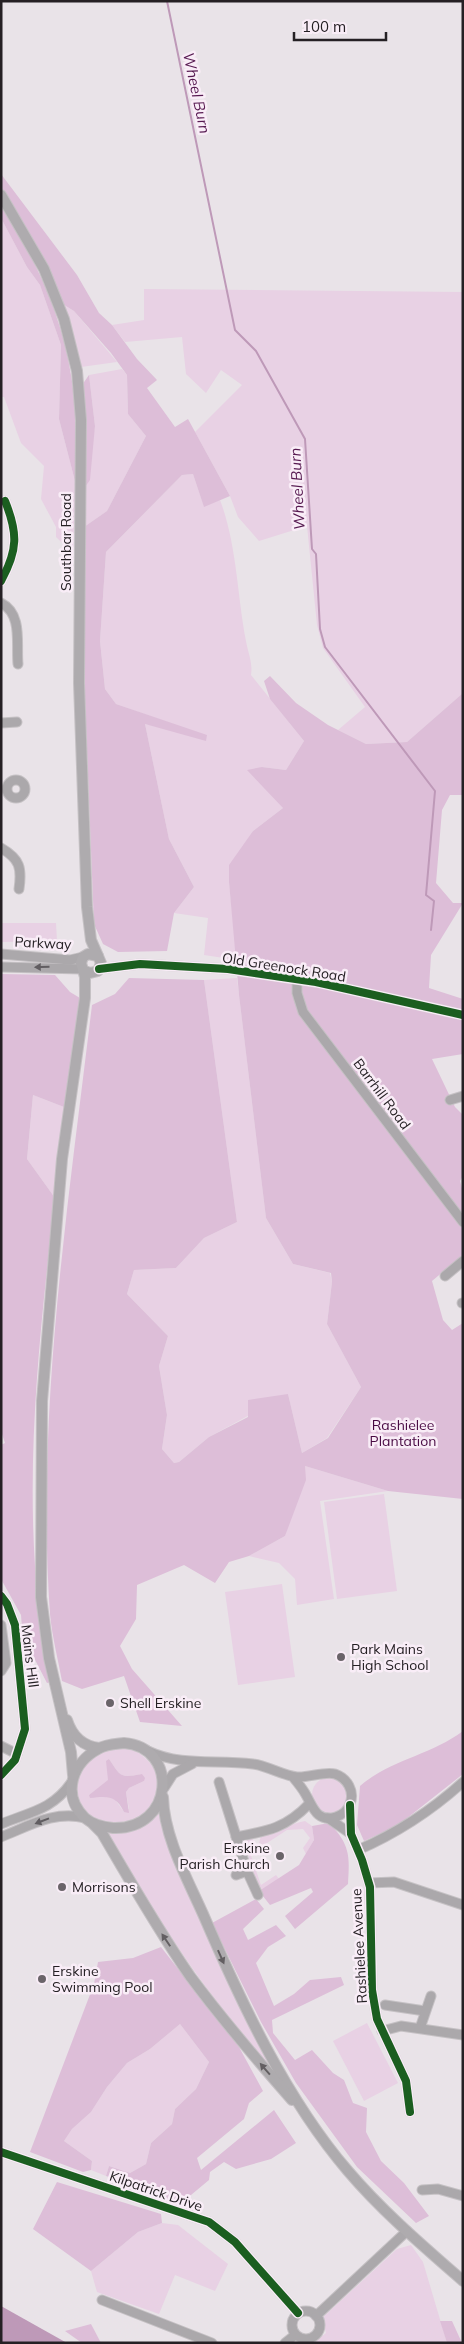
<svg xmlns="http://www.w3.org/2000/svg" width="464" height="2344" font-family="Mulish,sans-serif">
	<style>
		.green { fill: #e8d1e4; fill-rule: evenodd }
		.forest { fill: #ddbed8 }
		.water { fill: #be99b8 }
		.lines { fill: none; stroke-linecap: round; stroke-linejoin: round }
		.stream { stroke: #be99b8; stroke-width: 2 }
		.minor-casing { stroke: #c5c1c4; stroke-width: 11 }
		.major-casing { stroke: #c5c1c4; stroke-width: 12 }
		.minor { stroke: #aba8ab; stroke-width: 9 }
		.major { stroke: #aeabae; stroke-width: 10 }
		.cycleway-casing { stroke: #f9edf7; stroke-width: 11 }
		.cycleway { stroke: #1b5e20; stroke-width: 8 }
		.oneway { fill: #615d61 }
		.oneway2 { fill: #635f62 }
		.poi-dot { fill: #6a6469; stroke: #f9edf7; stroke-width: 2 }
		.labels { text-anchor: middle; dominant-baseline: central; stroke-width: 5; stroke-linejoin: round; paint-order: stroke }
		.street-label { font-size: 14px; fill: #252024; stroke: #f9edf7 }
		.park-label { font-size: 14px; fill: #480a43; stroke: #f9edf7 }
		.poi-label { font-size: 14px; fill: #252024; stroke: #f9edf7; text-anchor: start }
		.water-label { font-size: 15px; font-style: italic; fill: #561950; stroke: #f9edf7 }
	</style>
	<rect width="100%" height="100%" fill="#e9e3e8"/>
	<!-- green -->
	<g class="green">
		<path d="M1 218 27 267 40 285 61 345 59 419 76 485 73 553 56 537V527L41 499 44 466 21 443 4 397H1Z"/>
		<path d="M144 289 463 292V693L407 742 366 744 338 730 365 707 323 648 317 625 307 526 259 541 238 517 230 496 195 432 242 385 221 370 206 393 186 374 182 337 125 342 112 325 144 320Z"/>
		<path d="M61 303 74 311 117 362 81 367Z"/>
		<path d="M122 369 127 375 128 414 146 436 107 511 84 527 85 487 95 426 89 375Z"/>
		<path d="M193 474 204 506 220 500C237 545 237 594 246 641 248 653 253 663 251 675L304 741 286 770 262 767 283 808 253 831 229 882 237 960 204 955 208 918 174 913 194 887 169 839 145 724 207 736 116 704 105 689 100 641 106 552 182 475Z"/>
		<path d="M56 923 57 941 1 942V923Z"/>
		<path d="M237 978 266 1218 293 1264 330 1273 332 1282 327 1324 361 1387 327 1438 302 1453 288 1394 209 1437 179 1462 174 1463 162 1449 167 1415 159 1366 168 1336 127 1294 134 1270 176 1268 204 1238 237 1222 204 980Z"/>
		<path d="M33 1095 64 1107 55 1198 27 1159Z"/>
		<path d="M305 1466 388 1491 320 1501 334 1599 297 1605 295 1579 279 1563 249 1556 285 1536Z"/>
		<path d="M384 1494 397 1591 337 1599 324 1502Z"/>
		<path d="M282 1584 295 1677 238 1685 225 1592Z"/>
		<path d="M125 1747C149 1753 167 1779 155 1802 147 1817 130 1821 116 1823 107 1824 94 1823 88 1815 73 1797 72 1784 86 1765 88 1762 90 1757 93 1755 101 1749 115 1748 125 1747ZM109 1759C121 1777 120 1778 142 1774L144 1781 129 1788 126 1792 129 1809 124 1812 114 1798 89 1795 109 1780Z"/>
		<circle cx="330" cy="1795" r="18"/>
		<path d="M160 1810 273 2071C262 2064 251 2045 242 2034 190 1970 147 1902 106 1832L151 1820Z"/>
		<path d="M305 1821 312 1826 314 1840 306 1854 303 1848 310 1838 303 1829 287 1830 264 1845 259 1843 261 1836C276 1832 290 1824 305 1821Z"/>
		<path d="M251 1837 254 1841 247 1844 261 1885 276 1875 279 1879 259 1891 244 1841Z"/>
		<path d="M367 2023 398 2083 364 2101 333 2041Z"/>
		<path d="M180 2024 209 2062 196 2089 175 2109 172 2124 151 2143 146 2164 130 2173 109 2166 106 2176 91 2170 92 2161 64 2141 72 2129 91 2112 107 2087 127 2063 150 2049Z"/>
		<path d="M162 2223 178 2225 228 2264 215 2291 175 2275 159 2314 97 2292 91 2271 138 2232Z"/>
		<path d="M411 2245 423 2262 447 2343H314L326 2333 322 2318 397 2249Z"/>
	</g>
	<!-- forest -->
	<g class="forest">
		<path d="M1 174 77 275 99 313 112 325 137 359 157 380 147 388 175 427 188 419 230 496 204 507 193 474 182 475 106 552 100 641 105 689 116 704 207 735 206 741 145 724 169 839 194 887 174 913 167 951 118 952 103 944 94 924 85 702 84 527 107 511 146 436 128 414 127 375 111 353 74 311 61 303 35 244 1 188Z"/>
		<path d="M1 207C35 256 62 316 71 375 77 411 77 448 76 485L59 419 61 345 40 285 27 267 1 218Z"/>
		<path d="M89 375 95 426 90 480 85 487 86 422 82 385Z"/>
		<path d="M270 676 296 703 328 725 366 744 407 742 463 693V795H450L442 810 436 883 453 903H463L431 955 429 988 463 999V1054L432 1059 455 1107 463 1115V1176L460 1181 463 1192V1255L432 1281 443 1320 452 1330 463 1323V1499L388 1491 305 1466 306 1480 285 1536 249 1556 229 1562 215 1583 184 1565 137 1585 136 1619 120 1646 132 1669 182 1726 140 1722 124 1676 82 1689 62 1681C58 1659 52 1636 50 1614 36 1411 68 1206 92 1005L115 994 129 978 204 980 237 1222 204 1238 176 1268 134 1270 127 1294 168 1336 159 1366 167 1415 162 1449 174 1463 179 1462 209 1437 248 1417V1400L288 1394 302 1453 328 1438 361 1387 327 1324 332 1282 331 1273 293 1264 266 1218 239 995 229 882V865L253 831 283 808 247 770 262 767 286 770 304 741 270 699 264 681Z"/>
		<path d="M1 974 55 975 70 992 80 998 64 1107 33 1095 27 1159 55 1198C41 1320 27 1443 35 1566 38 1605 45 1644 51 1682L47 1683 32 1654 24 1652 21 1615 1 1579V1445L5 1443 1 1431Z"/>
		<path d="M463 1731V1774L397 1826 364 1841 357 1825 360 1786C390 1760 431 1755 463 1731Z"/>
		<path d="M109 1759C121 1777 120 1778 142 1774L145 1778 144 1781 129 1788 126 1792 129 1813 124 1812C116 1795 107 1796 90 1798L89 1795 108 1780 106 1761Z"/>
		<path d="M329 1823C350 1844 350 1856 348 1884L295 1929 285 1916 313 1892 311 1888 270 1905 259 1891 299 1865 314 1840 312 1826Z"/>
		<path d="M256 1899 264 1909 243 1929 248 1940 276 1925 286 1936 268 1947 256 1963 274 2006 294 1994 310 1980 341 1977 344 1985 272 2020 273 2033 295 2060 312 2050 333 2073 344 2080 353 2103 367 2108 366 2132 381 2161 404 2183 429 2216 416 2223 357 2167 296 2083 261 2022 212 1923Z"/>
		<path d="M161 1947 239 2047 263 2091 249 2103 244 2119 197 2158 201 2170 274 2110 296 2143 271 2159 236 2169 224 2162 210 2172 209 2180 185 2200H167L154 2191 106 2176 109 2166 130 2173 146 2164 151 2143 172 2124 175 2109 196 2089 209 2062 180 2024 150 2049 127 2063 107 2087 91 2112 72 2129 64 2141 92 2161 91 2170 83 2172 30 2152 94 1984 98 1962 133 1958Z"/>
		<path d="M57 2182 161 2214 162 2223 138 2232 91 2271 33 2229Z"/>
		<path d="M440 2321H452L462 2343H447Z"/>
		<path d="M91 2324 101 2343H82L65 2331Z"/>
	</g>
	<!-- water -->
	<path class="water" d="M1 2306 67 2343H1Z"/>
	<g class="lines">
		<!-- stream -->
		<path class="stream" d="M167 1 235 330 256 351 305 439 312 549 316 554 320 629 325 647 435 791 426 895 434 901 431 930"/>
		<defs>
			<g id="minor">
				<path d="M1 581C18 550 18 533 5 501"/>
				<path d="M1 603C23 614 16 644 18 664"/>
				<path d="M1 723 17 722"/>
				<circle cx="16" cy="789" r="9"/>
				<path d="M1 848C20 859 22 868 19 889"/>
				<path d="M1 954 70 960 83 957"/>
				<path d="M1 967 82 969"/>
				<path d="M99 969 140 964 228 969 316 982 463 1015"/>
				<path d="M297 979V993L303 1012 463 1222"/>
				<path d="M450 1100 463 1096"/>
				<path d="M445 1276 463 1261"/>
				<path d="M462 1303H463"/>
				<path d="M1 1596 7 1604 15 1625 25 1729 15 1760 1 1775"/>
				<path d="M1 1625 6 1663 1 1671"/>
				<path d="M1 1746 17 1754"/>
				<path d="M148 1751C182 1767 217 1759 253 1764 268 1766 284 1776 297 1777 308 1778 325 1771 335 1774 347 1778 355 1791 350 1804 348 1810 342 1815 336 1817 317 1823 313 1807 306 1795 303 1789 298 1783 293 1777"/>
				<path d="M219 1782 247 1871 258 1895"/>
				<path d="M164 1788 173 1774 192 1764"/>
				<path d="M350 1805 351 1834 362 1860 370 1887 372 1990 377 2019 406 2081 410 2112"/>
				<path d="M328 1818 351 1834"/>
				<path d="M1 1824C30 1812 52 1810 71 1783"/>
				<path d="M1 1837C29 1826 55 1810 85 1818"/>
				<path d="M236 1837C268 1831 286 1828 309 1804"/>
				<path d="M358 1850C397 1833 431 1811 463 1782"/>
				<path d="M236 1875 247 1871"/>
				<path d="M369 1883 394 1882 463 1905"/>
				<path d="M385 2005 425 2011"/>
				<path d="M420 2028 431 1996"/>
				<path d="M382 2031 401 2026 463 2035"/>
				<path d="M1 2152 209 2222 235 2242 298 2313"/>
				<path d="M422 2190 438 2189 463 2196"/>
				<path d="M102 2300 212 2343"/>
				<circle cx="306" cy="2325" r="14"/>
				<path d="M316 2316 407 2231"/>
				<path d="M285 2343 295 2335"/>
			</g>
			<g id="major">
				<path d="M1 195 44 269 64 319 77 371 81 420 79 683 87 907 91 940 98 956"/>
				<path d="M67 1720C72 1736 83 1746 99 1748"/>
				<path d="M124 1743C179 1747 175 1830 113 1828 103 1827 93 1825 85 1818 61 1795 72 1763 98 1749 106 1744 116 1744 124 1743Z"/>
				<path d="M73 1775 71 1752 49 1658 41 1597 42 1401 62 1159 85 998V977L81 963 83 957 88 954 98 956 101 963 98 971 90 973 85 971"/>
				<path d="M163 1797C164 1837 187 1878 203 1914 240 2000 286 2099 348 2171 382 2211 423 2246 463 2281"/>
				<path d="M93 1824 102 1833C130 1881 158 1930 190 1976 222 2019 257 2060 292 2100"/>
			</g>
		</defs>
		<!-- minor casing -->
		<use href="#minor" class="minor-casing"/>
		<!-- major casing -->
		<use href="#major" class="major-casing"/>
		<!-- minor -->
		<use href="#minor" class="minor"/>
		<!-- major -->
		<use href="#major" class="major"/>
		<defs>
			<g id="cycleway">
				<path d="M1 581C18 550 18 533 5 501"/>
				<path d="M99 969 140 964 228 969 316 982 463 1015"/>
				<path d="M1 1596 7 1604 15 1625 25 1729 15 1760 1 1775"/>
				<path d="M350 1805 351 1834 362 1860 370 1887 372 1990 377 2019 406 2081 410 2112"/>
				<path d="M1 2152 209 2222 235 2242 298 2313"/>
			</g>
		</defs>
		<!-- cycleway casing -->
		<use href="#cycleway" class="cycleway-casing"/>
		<!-- cycleway -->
		<use href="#cycleway" class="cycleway"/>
	</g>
	<!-- one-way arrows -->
	<defs><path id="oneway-solid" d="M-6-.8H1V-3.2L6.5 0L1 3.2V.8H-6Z" transform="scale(1.25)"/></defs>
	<g class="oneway">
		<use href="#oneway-solid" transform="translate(42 967) rotate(179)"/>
		<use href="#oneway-solid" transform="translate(42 1821) rotate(159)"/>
	</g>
	<g class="oneway2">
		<use href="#oneway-solid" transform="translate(166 1940) rotate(-124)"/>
		<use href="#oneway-solid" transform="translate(221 1957) rotate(66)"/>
		<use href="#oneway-solid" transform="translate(265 2069) rotate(-131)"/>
	</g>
	<!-- markers -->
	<g class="poi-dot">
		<circle cx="341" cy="1657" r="5"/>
		<circle cx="110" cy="1703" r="5"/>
		<circle cx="280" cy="1856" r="5"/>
		<circle cx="62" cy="1887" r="5"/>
		<circle cx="42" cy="1979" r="5"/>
	</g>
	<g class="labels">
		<!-- street labels -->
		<g class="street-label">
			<text transform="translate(66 542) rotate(-90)">Southbar Road</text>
			<text transform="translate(43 943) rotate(3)">Parkway</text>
			<text transform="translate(284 967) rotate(9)">Old Greenock Road</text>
			<text transform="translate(382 1094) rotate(53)">Barrhill Road</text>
			<text transform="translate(30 1656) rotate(83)">Mains Hill</text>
			<text transform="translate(359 1946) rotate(-93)">Rashielee Avenue</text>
			<text transform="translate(156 2191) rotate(19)">Kilpatrick Drive</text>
		</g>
		<!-- park labels -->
		<g class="park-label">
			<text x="403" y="1425">Rashielee<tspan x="403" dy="16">Plantation</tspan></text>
		</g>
		<!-- poi labels -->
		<g class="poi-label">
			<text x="351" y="1649">Park Mains<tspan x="351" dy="16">High School</tspan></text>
			<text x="120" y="1703">Shell Erskine</text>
			<text x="270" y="1848" text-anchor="end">Erskine<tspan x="270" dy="16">Parish Church</tspan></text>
			<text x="72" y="1887">Morrisons</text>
			<text x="52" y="1971">Erskine<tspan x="52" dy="16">Swimming Pool</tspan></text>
		</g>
		<!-- water labels -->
		<g class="water-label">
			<text transform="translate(197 93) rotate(78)">Wheel Burn</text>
			<text transform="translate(297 489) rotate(-93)">Wheel Burn</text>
		</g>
	</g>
	<!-- border -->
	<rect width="464" height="2344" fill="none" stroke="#252024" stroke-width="5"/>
	<!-- scale -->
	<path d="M294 32v8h92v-8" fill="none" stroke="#252024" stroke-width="2.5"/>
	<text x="302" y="32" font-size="15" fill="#252024" stroke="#f9edf7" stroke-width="4" paint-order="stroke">100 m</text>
</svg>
